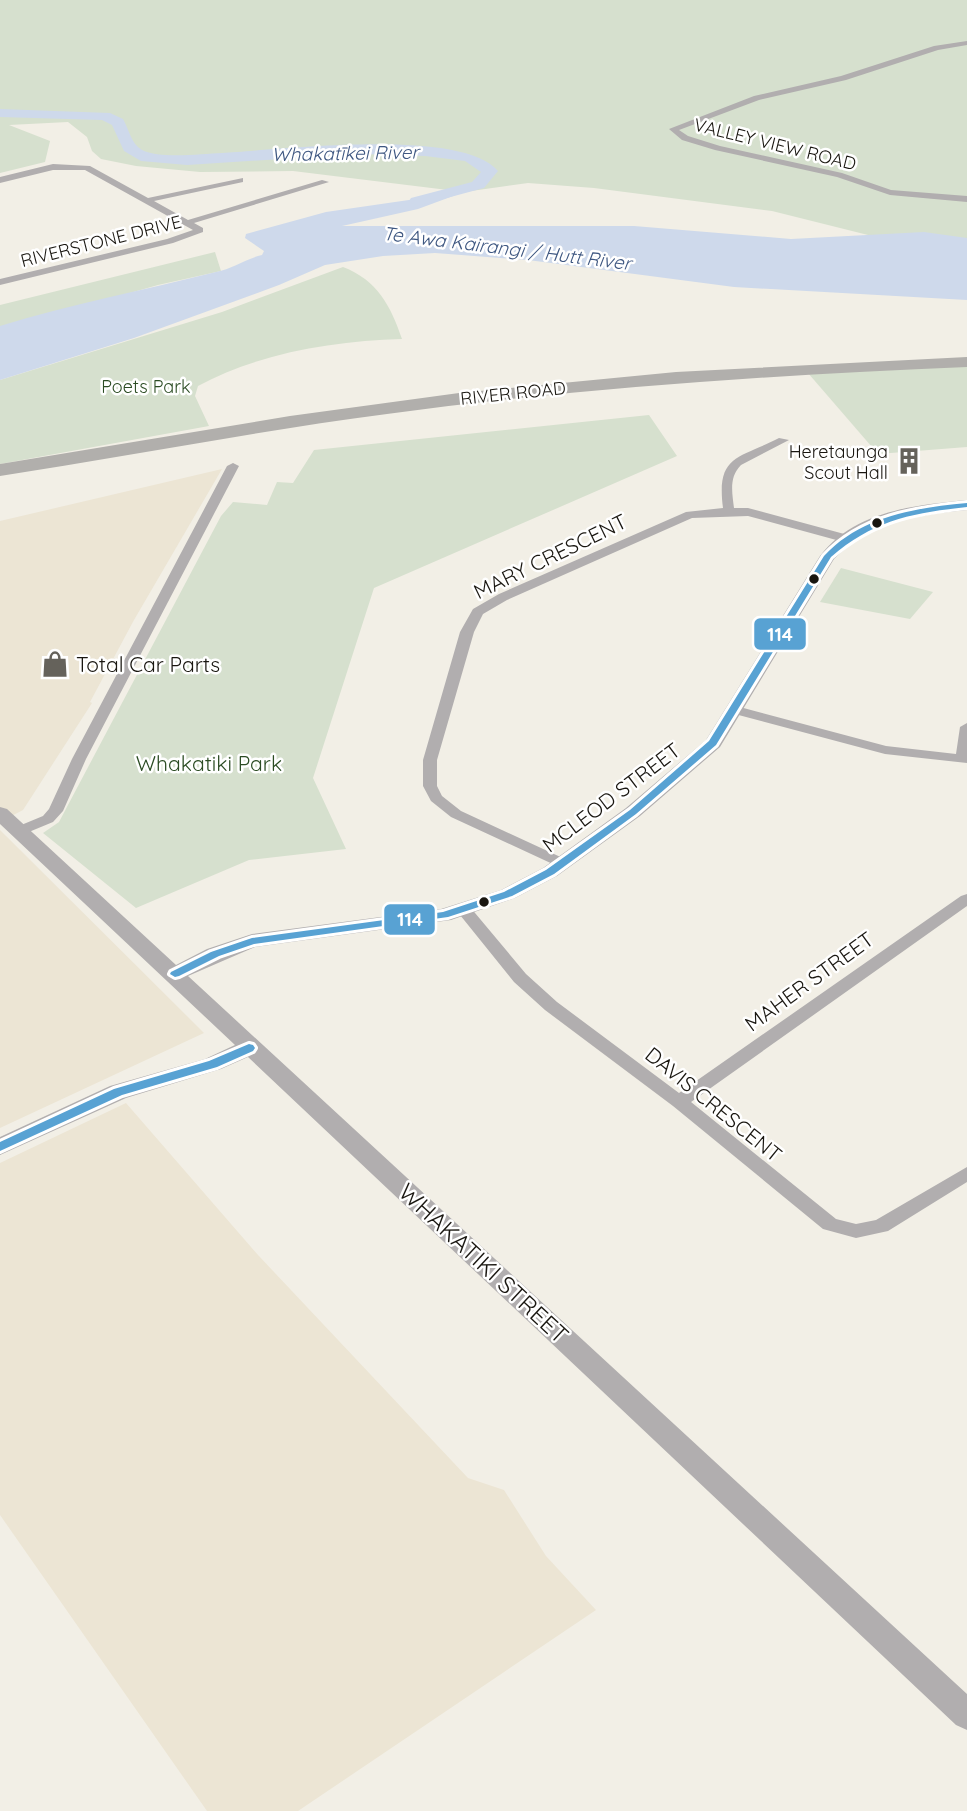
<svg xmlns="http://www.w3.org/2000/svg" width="967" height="1811" font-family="Quicksand,sans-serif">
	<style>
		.built { fill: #ece5d4 }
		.green { fill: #d6e0ce }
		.water { fill: #ced9eb }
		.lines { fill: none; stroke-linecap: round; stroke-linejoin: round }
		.river { fill: #ced9eb; fill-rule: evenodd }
		.minor { fill: #b1aeaf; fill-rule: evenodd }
		.tertiary { fill: #b1aeaf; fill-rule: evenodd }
		.trunk { fill: #b1afac; fill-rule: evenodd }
		.bus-1-casing { stroke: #fff; stroke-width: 6 }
		.bus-1 { fill: #58a2d3; fill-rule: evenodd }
		.bus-dot { fill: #191610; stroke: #fff; stroke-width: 2.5 }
		.labels { text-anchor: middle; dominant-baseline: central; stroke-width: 5; stroke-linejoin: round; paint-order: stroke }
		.far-street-label { font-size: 18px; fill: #191610; stroke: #fff }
		.far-park-label { font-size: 18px; fill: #2b4c23; stroke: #fff }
		.far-poi-label { font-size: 18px; fill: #191610; stroke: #fff; text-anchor: end }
		.far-water-label { font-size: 19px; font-style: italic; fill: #3e5781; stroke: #fff }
		.street-label { font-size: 21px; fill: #191610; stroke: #fff }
		.poi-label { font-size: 21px; fill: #191610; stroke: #fff; text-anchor: start }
		.park-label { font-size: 21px; fill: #2b4c23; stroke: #fff }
		.near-street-label { font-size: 24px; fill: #191610; stroke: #fff }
		.line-badge { stroke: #fff; stroke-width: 2.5 }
		.badge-label { font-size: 19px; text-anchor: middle; font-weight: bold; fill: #fff }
	</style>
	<rect width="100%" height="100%" fill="#f2efe6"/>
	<!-- built -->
	<g class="built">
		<path d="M222 469 134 620 90 702 92 703 23 810 0 822V521Z"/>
		<path d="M0 830 204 1033 0 1128Z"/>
		<path d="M126 1103 258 1255 468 1478 504 1490 546 1556 596 1610 298 1811H207L0 1515V1163Z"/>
	</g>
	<!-- green -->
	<g class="green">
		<path d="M0 0H967V239L868 235 772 211 594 188 528 183 464 192 293 171 200 172 136 166 101 159 92 151 87 137 68 122 9 125 50 141 45 162 0 173Z"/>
		<path d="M215 252 221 271 158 285 0 330V305Z"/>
		<path d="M343 267C377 280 391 306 402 339 333 341 259 353 198 386L195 396 209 426 0 464V380L222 312Z"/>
		<path d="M967 366V447L878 454 808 373Z"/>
		<path d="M649 415 677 456 374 588 313 778 346 849 249 860 136 908 43 833 59 822 221 516 233 502 267 505 277 482 293 483 314 450Z"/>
		<path d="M841 568 933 592 910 619 820 602Z"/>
	</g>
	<!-- water -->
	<path class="water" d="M464 192 418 209 342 226H634L791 239 924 232 967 238V300L734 287 528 260 435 253 383 256 325 265 279 285 134 338 0 380V326C72 304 144 290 216 272 232 269 245 259 262 255L264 251 245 238 246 234 326 212Z"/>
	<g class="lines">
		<!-- river -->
		<path class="river" d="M0 109 110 113 123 119C129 129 131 144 142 150 160 159 201 154 222 153 279 150 461 127 498 171L484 188 417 206 409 201 411 198 472 182 481 172 465 161 425 156 360 154 187 165 141 161 124 151 112 125 102 120 0 117Z"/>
		<!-- minor -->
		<g class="minor">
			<path d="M967 41V45L938 50 846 80 759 100 679 130 688 136 720 146 842 173 891 190 967 196V202L890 195 837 177 715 150 682 140 669 129 754 96 841 76 934 46Z"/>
			<path d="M53 164 90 166 148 198 243 178V182L154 201 188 220 322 180 329 182 194 223 203 228V232L173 243 0 285V279L167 239 193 230 85 170H53L0 183V177Z"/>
			<path d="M779 438 789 440 741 465C729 477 732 492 734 508H748L848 535V541H840L748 516 692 518 507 600 483 614 474 632 437 760V786L442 796 461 811 567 860 570 863 567 866H557L451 817 431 801 423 786V760L460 632 473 609 499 594 686 512 723 508C716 454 739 459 779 438Z"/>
			<path d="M233 463 239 466 86 759 63 811 53 822 24 834H14L11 831 14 828 43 816 49 809 72 759 227 466Z"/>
			<path d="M736 706 886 746 956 754 960 727 967 723V763L885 754 731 713 729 710Z"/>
			<path d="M967 894V906L691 1102 836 1219 856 1224 876 1220 967 1167V1182L888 1231 856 1238 823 1229 673 1106 545 1010 514 982 456 910 458 907H470L526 974 557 1002 679 1093 961 896Z"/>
		</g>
		<!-- tertiary -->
		<path class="tertiary" d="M967 500V510C916 515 872 521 834 559L720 747 640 816 557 876 515 898 451 920 255 947 188 976 967 1694V1730L956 1725 248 1057 221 1069 126 1098 0 1155V1137L110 1086 205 1059 235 1045 0 824V807L7 809 176 965 207 949 252 934 441 909 501 890 543 868 626 808 706 740 820 556C854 511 915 505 967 500Z"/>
		<!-- trunk -->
		<path class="trunk" d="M967 357V367C773 375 579 388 387 414 257 431 129 456 0 476V464L290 416 459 393 676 372Z"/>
		<defs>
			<g id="bus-1">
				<path d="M967 503V507C912 513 874 520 831 557L716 745 636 814 554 874 512 896 448 917 254 944 219 956 179 976 175 977 170 974 171 972 211 952 252 938 443 912 504 892 546 870 630 810 709 741 824 556C861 516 915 508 967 503Z"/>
				<path d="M249 1044 253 1045 255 1048 253 1051 217 1067 122 1095 0 1151V1142L114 1089 209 1061Z"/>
			</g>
		</defs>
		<!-- bus-1 casing -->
		<use href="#bus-1" class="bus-1-casing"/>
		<!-- bus-1 -->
		<use href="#bus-1" class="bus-1"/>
	</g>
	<!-- icons -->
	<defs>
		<symbol id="building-bare" viewBox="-9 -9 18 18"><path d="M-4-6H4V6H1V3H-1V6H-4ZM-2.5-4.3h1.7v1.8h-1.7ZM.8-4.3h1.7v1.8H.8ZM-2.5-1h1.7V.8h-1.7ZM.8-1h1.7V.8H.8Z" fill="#65625b" stroke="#fff" stroke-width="2.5" paint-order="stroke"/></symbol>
		<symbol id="shop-bare" viewBox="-9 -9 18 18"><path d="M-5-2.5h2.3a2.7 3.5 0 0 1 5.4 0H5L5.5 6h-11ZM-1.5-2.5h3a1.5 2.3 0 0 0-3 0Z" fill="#65625b" stroke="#fff" stroke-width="2.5" paint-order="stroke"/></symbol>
	</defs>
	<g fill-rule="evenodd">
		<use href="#building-bare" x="890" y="442" width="38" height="38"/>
		<use href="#shop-bare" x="36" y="645" width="38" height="38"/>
	</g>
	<!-- markers -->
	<g class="bus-dot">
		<circle cx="877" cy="523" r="6"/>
		<circle cx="814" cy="579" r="6"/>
		<circle cx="484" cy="902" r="6"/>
	</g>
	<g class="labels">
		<!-- far-street labels -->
		<g class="far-street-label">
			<text transform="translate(775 144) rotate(14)">VALLEY VIEW ROAD</text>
			<text transform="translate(101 241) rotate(-14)">RIVERSTONE DRIVE</text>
			<text transform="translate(513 393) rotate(-6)">RIVER ROAD</text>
		</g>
		<!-- far-park labels -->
		<g class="far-park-label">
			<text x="146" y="386">Poets Park</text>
		</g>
		<!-- far-poi labels -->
		<g class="far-poi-label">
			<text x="888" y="451">Heretaunga<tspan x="888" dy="21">Scout Hall</tspan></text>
		</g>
		<!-- far-water labels -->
		<g class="far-water-label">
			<text transform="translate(345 153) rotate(-1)">Whakatīkei River</text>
			<text transform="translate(507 248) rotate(7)">Te Awa Kairangi / Hutt River</text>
		</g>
		<!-- street labels -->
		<g class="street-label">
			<text transform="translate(550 556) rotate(-26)">MARY CRESCENT</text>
			<text transform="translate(611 797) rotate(-37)">MCLEOD STREET</text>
			<text transform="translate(809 981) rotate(-36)">MAHER STREET</text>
			<text transform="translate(714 1104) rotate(39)">DAVIS CRESCENT</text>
		</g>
		<!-- poi labels -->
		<g class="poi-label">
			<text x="76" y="664">Total Car Parts</text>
		</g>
		<!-- park labels -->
		<g class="park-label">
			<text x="209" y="763">Whakatiki Park</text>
		</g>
		<!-- near-street labels -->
		<g class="near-street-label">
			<text transform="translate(484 1263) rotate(43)">WHAKATIKI STREET</text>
		</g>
	</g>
	<g class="line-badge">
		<rect x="753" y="617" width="54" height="34" rx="7" fill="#58a2d3"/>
		<rect x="383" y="903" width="53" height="33" rx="7" fill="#58a2d3"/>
	</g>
	<g class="badge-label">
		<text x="780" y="641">114</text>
		<text x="410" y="926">114</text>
	</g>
</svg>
